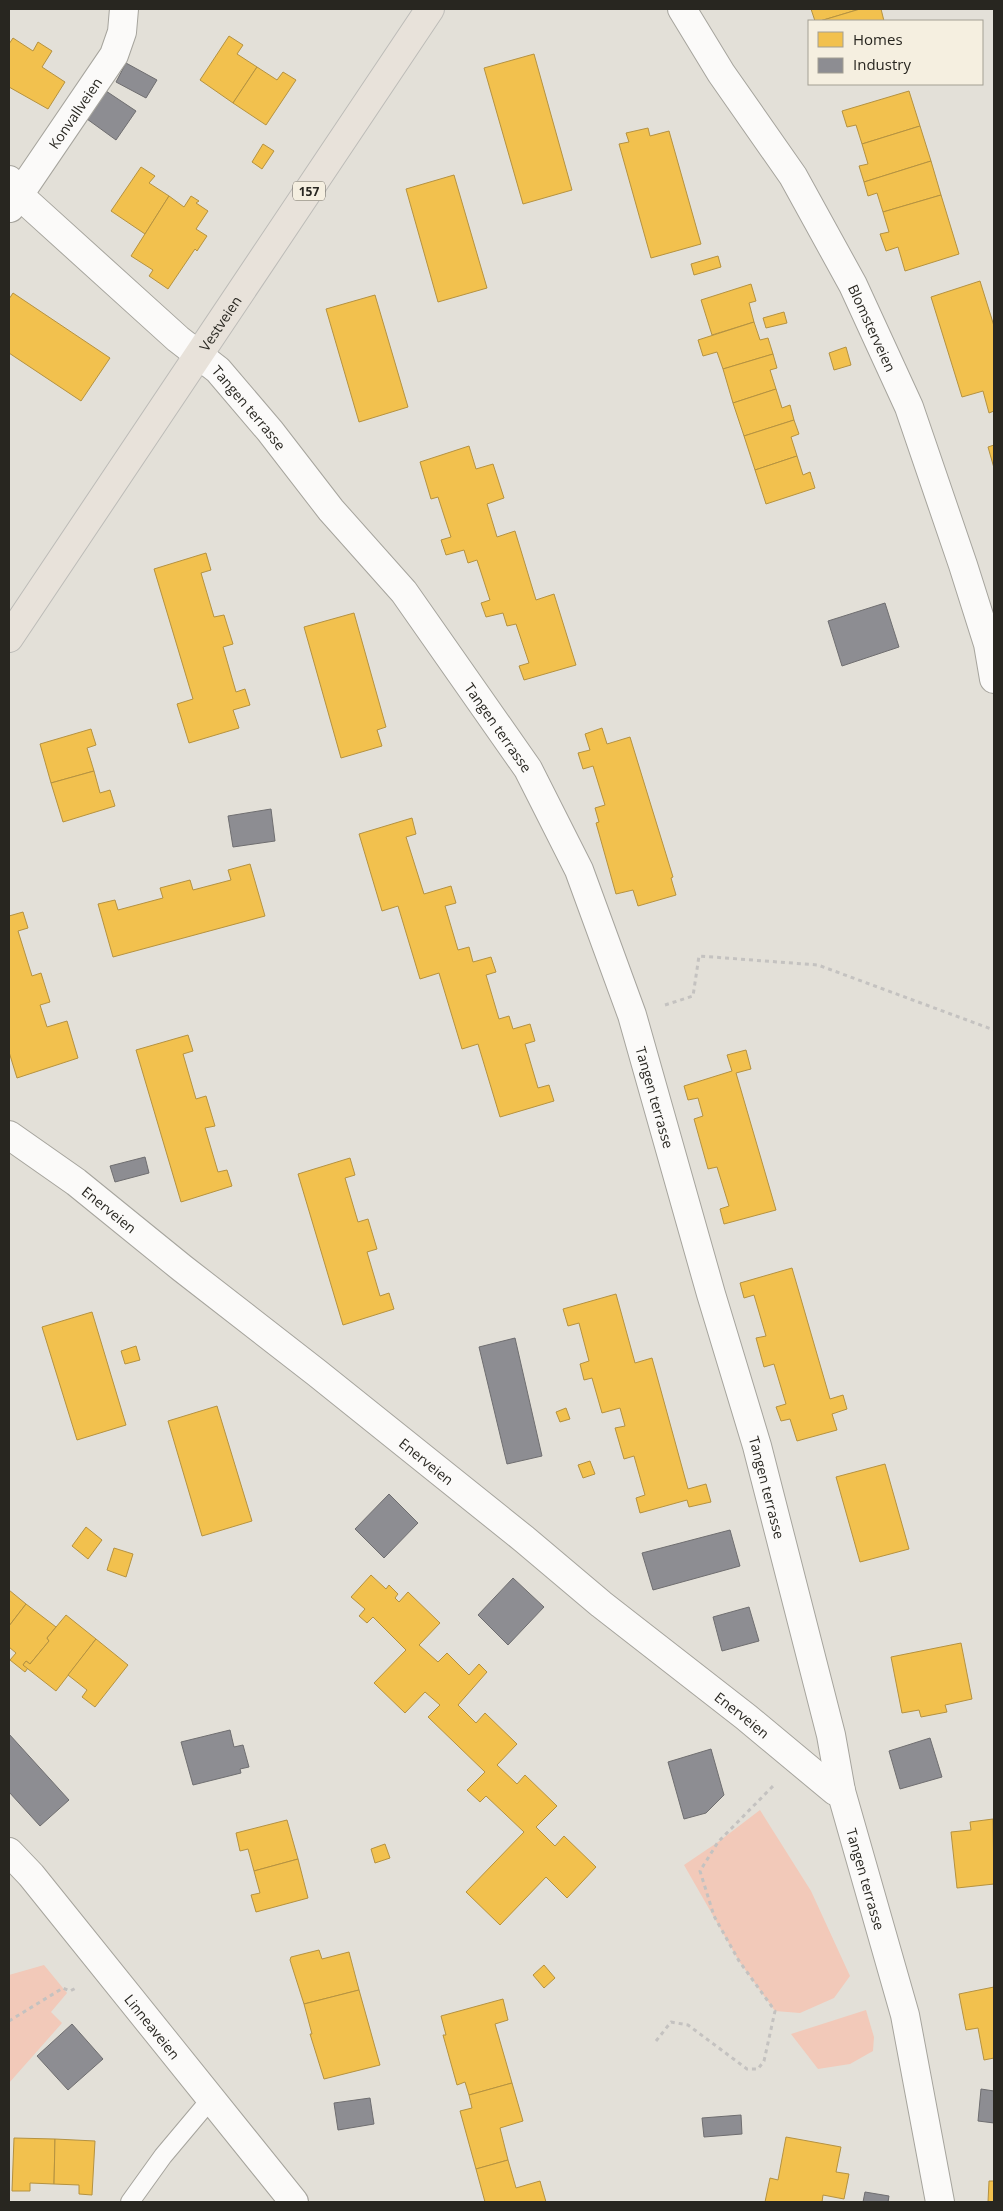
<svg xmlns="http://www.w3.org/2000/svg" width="1003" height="2211" font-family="'Open Sans',sans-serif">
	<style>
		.green { fill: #f2c9b9 }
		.homes { fill: #f2c14e; stroke: #b59240 }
		.industry { fill: #8d8d92; stroke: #6f6e70 }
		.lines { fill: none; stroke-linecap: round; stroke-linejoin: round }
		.lane-casing { stroke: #a6a49d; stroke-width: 20 }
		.street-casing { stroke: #a6a49d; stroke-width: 30 }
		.primary-casing { stroke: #bdbcb8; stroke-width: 30 }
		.path { stroke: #c4c2c0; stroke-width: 3; stroke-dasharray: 4 4; stroke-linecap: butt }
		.lane { stroke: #fbfaf9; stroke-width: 18 }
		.street { stroke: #fbfaf9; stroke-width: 28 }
		.primary { stroke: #e8e2da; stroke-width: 28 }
		.labels { text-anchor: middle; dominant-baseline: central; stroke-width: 5; stroke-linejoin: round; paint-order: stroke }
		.shield { fill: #f5efe0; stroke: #66625a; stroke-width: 1 }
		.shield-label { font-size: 12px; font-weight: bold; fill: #282620 }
		.street-label { font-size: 14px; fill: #282620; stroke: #f5efe0 }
	</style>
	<rect width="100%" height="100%" fill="#e3e0d8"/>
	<!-- green -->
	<g class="green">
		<path d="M760 1810 811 1891 850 1976 834 1998 800 2013 775 2011 739 1961 684 1865 718 1842Z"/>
		<path d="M44 1965 67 1993 51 2012 62 2023 9 2083V1975Z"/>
		<path d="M866 2010 874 2037 873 2051 850 2064 818 2069 791 2034Z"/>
	</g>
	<!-- homes -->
	<g class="homes">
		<path d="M811 9H860L820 21H815Z"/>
		<path d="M860 9H881L884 21H820Z"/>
		<path d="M229 36 243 45 237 54 257 67 233 103 200 80Z"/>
		<path d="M13 38 33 51 38 42 52 51 42 67 65 82 48 109 9 87V44Z"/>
		<path d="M534 54 572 190 523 204 484 68Z"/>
		<path d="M257 67 277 80 283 72 296 80 266 125 233 103Z"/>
		<path d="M909 91 920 126 862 144 856 125 847 127 842 111Z"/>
		<path d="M920 126 931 161 864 182 859 166 868 164 862 144Z"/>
		<path d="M648 128 650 136 669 131 701 244 651 258 619 144 629 142 626 133Z"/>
		<path d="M263 144 274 151 262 169 252 162Z"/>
		<path d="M931 161 941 195 883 212 877 193 868 196 864 182Z"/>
		<path d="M141 167 155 176 149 183 169 196 145 234 111 211Z"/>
		<path d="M454 175 487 288 438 302 406 189Z"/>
		<path d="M941 195 959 254 905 271 898 247 886 251 880 234 889 232 883 212Z"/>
		<path d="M169 196 184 207 191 196 199 201 196 203 208 211 196 229 207 236 197 251 195 249 168 289 149 276 153 270 131 256Z"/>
		<path d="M718 256 721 267 694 275 691 264Z"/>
		<path d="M980 281 994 326V411L989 413 983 391 962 397 931 297Z"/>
		<path d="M751 284 756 301 749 303 754 322 712 335 701 300Z"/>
		<path d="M13 293 110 358 81 401 9 353V299Z"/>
		<path d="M375 295 408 407 359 422 326 309Z"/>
		<path d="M784 312 787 323 766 328 763 318Z"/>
		<path d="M754 322 760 340 768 338 773 354 723 369 717 352 703 356 698 340Z"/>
		<path d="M846 347 851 365 834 370 829 353Z"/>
		<path d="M773 354 777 368 770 370 776 389 733 403 723 369Z"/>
		<path d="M776 389 782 408 790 405 794 420 744 436 733 403Z"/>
		<path d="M794 420 799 434 791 437 797 456 755 470 744 436Z"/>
		<path d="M994 445V468L988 447Z"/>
		<path d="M469 446 476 469 493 464 504 498 487 504 497 537 515 531 536 600 554 594 576 665 524 680 519 666 529 663 516 624 507 626 503 613 486 617 481 603 490 600 477 560 468 563 464 550 446 555 441 540 451 537 438 497 431 499 420 462Z"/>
		<path d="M797 456 803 475 810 472 815 488 766 504 755 470Z"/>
		<path d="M206 553 211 570 201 573 214 617 224 615 233 644 223 647 236 692 245 689 250 705 233 710 239 728 189 743 177 704 193 699 154 569Z"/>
		<path d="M354 613 386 727 377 730 382 746 341 758 304 627Z"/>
		<path d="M602 728 607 744 630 737 673 877 671 878 676 895 638 906 633 890 616 894 596 823 599 822 595 808 605 805 593 766 583 769 578 753 590 750 585 734Z"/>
		<path d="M91 729 96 745 87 748 94 771 51 783 40 744Z"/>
		<path d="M94 771 100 793 110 790 115 806 63 822 51 783Z"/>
		<path d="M412 818 416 834 406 837 424 894 451 886 456 903 445 906 458 950 469 947 473 962 491 957 496 972 486 975 499 1019 509 1016 513 1029 530 1024 535 1041 525 1044 538 1088 549 1085 554 1101 500 1117 478 1044 462 1049 439 973 420 979 398 906 382 911 359 834Z"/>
		<path d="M250 864 265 916 113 957 98 904 115 900 118 910 163 898 160 888 190 880 193 890 231 880 228 870Z"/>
		<path d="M23 912 28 928 18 931 32 976 41 973 50 1002 40 1005 47 1027 67 1021 78 1058 17 1078 9 1052V916Z"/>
		<path d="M188 1035 193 1051 183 1054 196 1099 206 1096 215 1126 205 1128 218 1172 227 1170 232 1186 181 1202 136 1050Z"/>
		<path d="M746 1050 751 1069 736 1073 776 1210 724 1224 720 1209 729 1206 717 1167 708 1169 694 1119 703 1116 698 1098 688 1100 684 1086 732 1071 727 1055Z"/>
		<path d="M350 1158 355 1175 345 1178 358 1222 368 1219 377 1249 367 1252 380 1296 389 1293 394 1309 343 1325 298 1174Z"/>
		<path d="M792 1268 830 1399 843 1395 847 1409 832 1414 837 1430 797 1441 790 1419 781 1421 776 1407 786 1404 774 1364 764 1367 756 1338 766 1336 754 1295 744 1298 740 1283Z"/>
		<path d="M616 1294 635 1363 652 1358 688 1489 706 1484 711 1502 689 1507 687 1500 640 1513 636 1498 645 1495 634 1456 624 1459 615 1428 625 1426 620 1408 602 1413 592 1378 584 1380 580 1364 589 1361 579 1323 568 1326 563 1309Z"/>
		<path d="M92 1312 126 1425 77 1440 42 1327Z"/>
		<path d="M136 1346 140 1360 125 1364 121 1351Z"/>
		<path d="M217 1406 252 1521 202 1536 168 1421Z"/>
		<path d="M566 1408 570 1419 560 1422 556 1412Z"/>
		<path d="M590 1461 595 1474 583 1478 578 1465Z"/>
		<path d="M885 1464 909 1549 860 1562 836 1477Z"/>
		<path d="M86 1527 102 1540 88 1559 72 1546Z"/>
		<path d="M114 1548 133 1554 126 1577 107 1570Z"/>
		<path d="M371 1575 386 1589 389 1585 398 1594 395 1598 399 1602 408 1592 440 1623 419 1645 438 1662 447 1653 469 1675 479 1664 487 1672 458 1705 476 1723 485 1713 517 1744 497 1765 517 1784 525 1775 557 1806 536 1827 555 1846 564 1836 596 1867 567 1898 546 1877 500 1925 466 1892 524 1832 486 1796 480 1802 467 1790 485 1772 428 1717 440 1705 425 1692 405 1713 374 1683 406 1650 373 1617 367 1623 359 1616 365 1609 351 1597Z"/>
		<path d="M9 1590 26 1604 9 1626Z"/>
		<path d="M26 1604 56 1627 47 1638 49 1641 30 1664 26 1661 23 1665 28 1668 25 1672 10 1660 16 1653 9 1647V1626Z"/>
		<path d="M66 1615 96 1639 56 1691 23 1665 26 1661 30 1664 49 1641 47 1638Z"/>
		<path d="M96 1639 128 1665 95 1707 82 1697 87 1690 68 1675Z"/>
		<path d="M961 1643 972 1699 945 1705 947 1712 921 1717 919 1710 902 1713 891 1657Z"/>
		<path d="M993 1819 994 1884 957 1888 951 1832 971 1830 970 1822Z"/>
		<path d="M287 1820 298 1859 254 1871 248 1849 240 1851 236 1833Z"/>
		<path d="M385 1844 390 1858 375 1863 371 1849Z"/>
		<path d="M298 1859 308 1898 256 1912 251 1895 260 1893 254 1871Z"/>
		<path d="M319 1950 322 1959 349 1952 359 1990 304 2004 290 1960 291 1957Z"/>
		<path d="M544 1965 555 1978 544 1988 533 1975Z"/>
		<path d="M994 1987V2062V2058L984 2060 978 2028 966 2030 959 1994Z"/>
		<path d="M359 1990 380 2065 324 2079 310 2034H312L304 2004Z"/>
		<path d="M503 1999 508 2020 495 2024 512 2083 469 2095 465 2082 457 2085 443 2035H446L441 2016Z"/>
		<path d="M512 2083 523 2121 500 2128 508 2160 476 2169 460 2111 472 2108 469 2095Z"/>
		<path d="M786 2137 841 2147 836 2172 849 2174 844 2199 823 2195 822 2202H765L770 2178 778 2180Z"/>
		<path d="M14 2138 55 2139 54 2184 30 2183V2191H12Z"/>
		<path d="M55 2139 95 2141 92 2195 79 2194V2185L54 2184Z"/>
		<path d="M508 2160 516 2188 540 2181 546 2202H485L476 2169Z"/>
		<path d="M989 2181H994V2202H988Z"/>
	</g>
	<!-- industry -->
	<g class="industry">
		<path d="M126 63 157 80 146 98 116 82Z"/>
		<path d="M106 91 136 111 116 140 87 119Z"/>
		<path d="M885 603 899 647 842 666 828 621Z"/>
		<path d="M271 809 275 841 233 847 228 816Z"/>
		<path d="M145 1157 149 1173 115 1182 110 1166Z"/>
		<path d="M515 1338 542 1456 507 1464 479 1347Z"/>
		<path d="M389 1494 418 1523 384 1558 355 1529Z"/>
		<path d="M730 1530 740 1566 653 1590 642 1553Z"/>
		<path d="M513 1578 544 1607 508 1645 478 1615Z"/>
		<path d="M749 1607 759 1641 722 1651 713 1617Z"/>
		<path d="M230 1730 234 1747 243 1745 249 1767 240 1769 241 1773 193 1785 181 1742Z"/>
		<path d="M9 1734 69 1800 40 1826 9 1792Z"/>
		<path d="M930 1738 942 1777 900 1789 889 1751Z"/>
		<path d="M711 1749 724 1795 706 1813 684 1819 668 1762Z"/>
		<path d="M72 2024 103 2059 68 2090 37 2056Z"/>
		<path d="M981 2089 994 2091V2123L978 2121Z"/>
		<path d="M370 2098 374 2124 338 2130 334 2103Z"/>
		<path d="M741 2115 742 2134 704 2137 702 2118Z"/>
		<path d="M865 2192 889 2196 888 2202H863Z"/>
	</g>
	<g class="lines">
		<defs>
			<path id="lane" d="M130 2202 163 2156 210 2100"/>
			<g id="street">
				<path id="s1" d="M682 9 721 73 793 176 853 285 909 407 963 565 988 644 994 679"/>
				<path id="s2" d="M9 180 19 195 178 339 218 370 270 431 331 510 404 592 528 769 579 870 632 1015 711 1294 757 1446 831 1735 841 1791 905 2015 940 2202"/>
				<path id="s3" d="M10 208 114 55 122 32 124 9"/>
				<path id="s4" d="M9 1135 76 1182 182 1268 317 1373 524 1539 601 1604 746 1717 835 1791H841"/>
				<path id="s5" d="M9 1852 31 1875 294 2202"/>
			</g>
			<g id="primary">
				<path id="s6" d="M9 638 430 9"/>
			</g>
		</defs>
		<!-- lane casing -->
		<use href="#lane" class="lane-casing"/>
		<!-- street casing -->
		<use href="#street" class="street-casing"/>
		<!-- primary casing -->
		<use href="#primary" class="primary-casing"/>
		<!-- path -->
		<g class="path">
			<path d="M665 1005 693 996 699 956 818 965 994 1030"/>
			<path d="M9 2021 63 1988 70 1991 78 1987"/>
			<path d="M656 2041 671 2022 688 2025 747 2069H758L764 2061 775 2011 739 1961 714 1916 700 1871 718 1842 775 1784"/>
		</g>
		<!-- lane -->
		<use href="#lane" class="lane"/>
		<!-- street -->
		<use href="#street" class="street"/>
		<!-- primary -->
		<use href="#primary" class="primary"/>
	</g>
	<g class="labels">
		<!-- shield labels -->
		<rect class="shield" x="293" y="181.5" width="32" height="19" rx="4"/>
		<g class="shield-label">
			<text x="309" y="191">157</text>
		</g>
		<!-- street labels -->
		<g class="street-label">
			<text stroke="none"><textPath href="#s3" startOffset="115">Konvallveien</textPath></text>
			<text stroke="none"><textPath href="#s6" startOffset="379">Vestveien</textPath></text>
			<text stroke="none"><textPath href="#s1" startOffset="372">Blomsterveien</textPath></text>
			<text stroke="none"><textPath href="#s2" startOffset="332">Tangen terrasse</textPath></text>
			<text stroke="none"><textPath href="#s2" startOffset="738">Tangen terrasse</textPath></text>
			<text stroke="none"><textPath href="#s2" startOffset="1142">Tangen terrasse</textPath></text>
			<text stroke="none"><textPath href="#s4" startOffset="125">Enerveien</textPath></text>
			<text stroke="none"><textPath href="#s4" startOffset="530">Enerveien</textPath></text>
			<text stroke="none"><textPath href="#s2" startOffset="1548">Tangen terrasse</textPath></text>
			<text stroke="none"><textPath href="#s4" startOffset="935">Enerveien</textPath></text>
			<text stroke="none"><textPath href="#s2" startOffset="1952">Tangen terrasse</textPath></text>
			<text stroke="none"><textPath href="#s5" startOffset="226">Linneaveien</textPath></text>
		</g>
	</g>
	<!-- border -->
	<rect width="1003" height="2211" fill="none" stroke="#282620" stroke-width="20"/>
	<!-- legend -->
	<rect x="808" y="20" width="175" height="65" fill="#f5efe0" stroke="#a39f93"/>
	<rect x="818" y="32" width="25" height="15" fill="#f2c14e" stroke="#a39f93"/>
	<text x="853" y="45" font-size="15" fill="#282620">Homes</text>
	<rect x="818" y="58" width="25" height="15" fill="#8d8d92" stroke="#a39f93"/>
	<text x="853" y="70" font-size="15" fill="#282620">Industry</text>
</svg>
